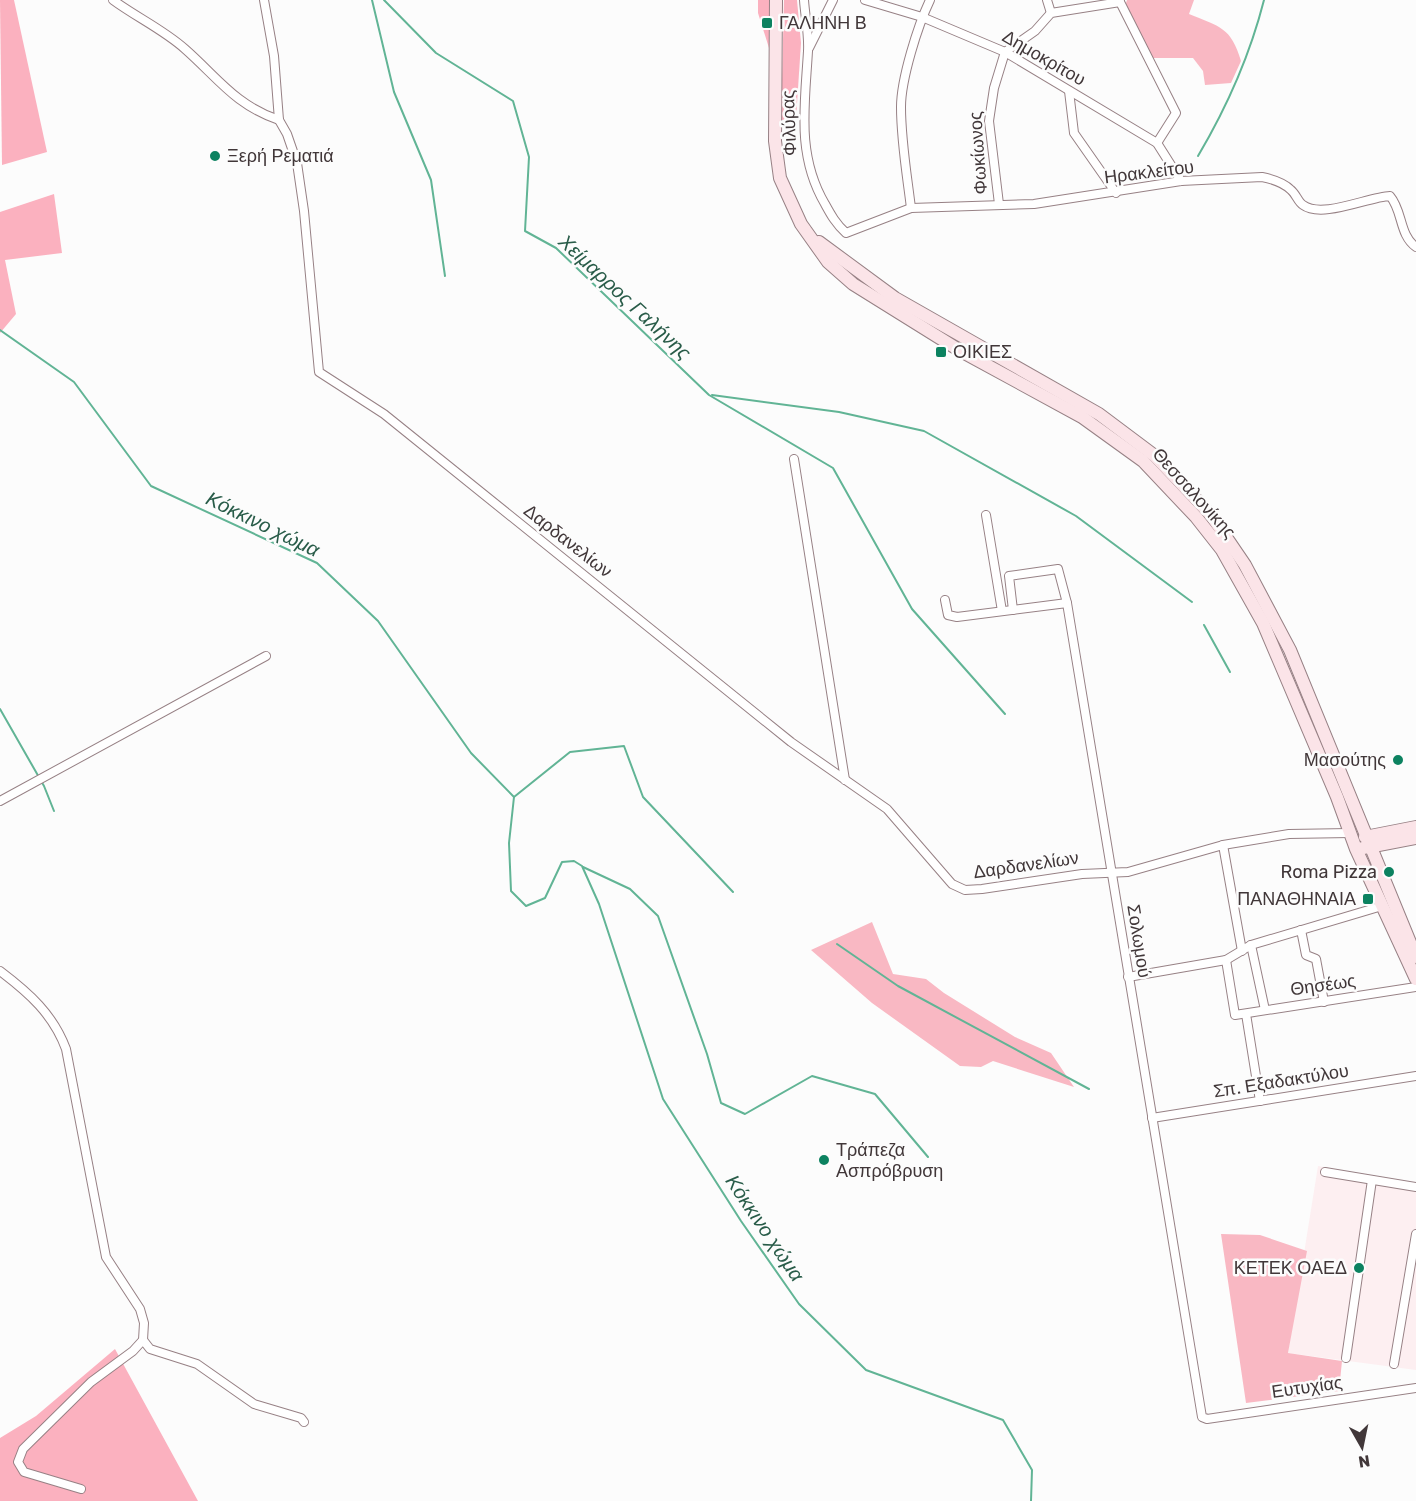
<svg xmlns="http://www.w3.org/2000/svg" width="1416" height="1501" font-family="Rubik,sans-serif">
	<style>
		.built { fill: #fdeff1 }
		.green { fill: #fbb1bf }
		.forest { fill: #f9b8c3 }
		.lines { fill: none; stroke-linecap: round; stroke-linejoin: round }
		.stream { stroke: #61b495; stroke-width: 2 }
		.minor-casing { stroke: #978185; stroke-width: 10 }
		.secondary-casing { stroke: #978185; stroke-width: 14 }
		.minor { stroke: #fff; stroke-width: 8 }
		.secondary { stroke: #fbe4e8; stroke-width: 12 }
		.poi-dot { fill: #0c8260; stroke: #fcfcfc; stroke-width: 2 }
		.labels { text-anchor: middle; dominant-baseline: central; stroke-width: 5; stroke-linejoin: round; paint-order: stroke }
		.poi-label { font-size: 18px; fill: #413739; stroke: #fcfcfc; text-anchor: start }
		.street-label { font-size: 18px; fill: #413739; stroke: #fcfcfc }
		.water-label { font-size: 20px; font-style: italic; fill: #295c49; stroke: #fcfcfc }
	</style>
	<rect width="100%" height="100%" fill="#fcfcfc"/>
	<!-- built -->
	<path class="built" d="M1318 1166 1416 1183V1370L1288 1353Z"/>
	<!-- green -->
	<g class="green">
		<path d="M0 0H14L47 152 2 165Z"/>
		<path d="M758 0H770L769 48 758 13Z"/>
		<path d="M784 0H797L801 43 796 119 781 120Z"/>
		<path d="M54 194 62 253 5 260 16 314 0 333V212Z"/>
		<path d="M115 1349 198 1501H0V1438L36 1416Z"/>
	</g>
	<!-- forest -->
	<g class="forest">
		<path d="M1127 0H1194L1189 14C1220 27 1231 27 1241 61L1231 83 1205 85 1203 71 1193 58H1151L1123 12Z"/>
		<path d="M872 922 893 974 926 979 944 993 1015 1037 1051 1053 1074 1087 993 1061 981 1067 960 1066 872 1003 811 950Z"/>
		<path d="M1221 1234 1260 1235 1307 1251 1288 1353 1342 1361 1339 1391 1246 1403Z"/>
	</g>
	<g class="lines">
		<!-- stream -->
		<g class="stream">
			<path d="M372 0 394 92 431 180 445 276"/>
			<path d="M384 0 436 53 513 101 529 157 525 231 556 248 709 395 833 468 912 609 1005 714"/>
			<path d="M1198 156C1227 107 1250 55 1264 0"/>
			<path d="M0 330 74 382 151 486 317 563 378 621 471 753 514 797 509 843 511 891 526 906 545 898 562 862 574 861 582 866 599 904 663 1099 741 1221 799 1304 866 1370 1003 1420 1032 1470 1031 1501"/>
			<path d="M712 395 839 412 924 431 1076 516 1192 602"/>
			<path d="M1204 625 1230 672"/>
			<path d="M0 709 44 786 54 811"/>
			<path d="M514 797 570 752 624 746 643 797 733 892"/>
			<path d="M583 867 630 889 658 916 707 1054 721 1103 745 1114 812 1076 875 1094 928 1157"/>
			<path d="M837 944 898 986 1089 1089"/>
		</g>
		<defs>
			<g id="minor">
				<path d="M113 0C136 17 164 30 185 49 218 78 235 105 279 120"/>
				<path d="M264 0 274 56 279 120 287 134 297 163 304 211 319 372 384 414 791 742 887 809 952 884 965 890 982 889 1082 874 1128 872 1223 845 1289 834 1350 833"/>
				<path d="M804 0C805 16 809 34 808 51 805 104 796 155 825 204 831 215 836 224 846 233L911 208 1034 204 1181 181 1262 177C1272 179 1284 183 1291 190 1296 194 1298 202 1303 205 1322 219 1368 197 1390 196 1403 211 1399 235 1416 247"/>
				<path d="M865 0 922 17 1005 52 1157 143 1181 181"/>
				<path d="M1047 0 1051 13"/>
				<path d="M1120 2 1176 113 1157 143"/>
				<path d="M809 48 833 0"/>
				<path d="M1069 91 1074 133 1116 193"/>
				<path d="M999 204 989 121 994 88 1005 52 1035 31 1051 13 1120 2"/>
				<path d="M911 208C907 175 901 141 901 107 901 79 918 25 930 0"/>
				<path d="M794 459 845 780"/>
				<path d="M986 515 1002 611"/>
				<path d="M945 600 948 615 957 617 1067 603 1202 1417 1207 1419 1416 1388"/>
				<path d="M1013 610 1009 576 1058 569 1067 603"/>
				<path d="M0 801 266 656"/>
				<path d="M1223 845 1242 951"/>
				<path d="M1301 930 1306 955 1316 959 1324 1002"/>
				<path d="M1251 945 1265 1010"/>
				<path d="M1226 960 1235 1015 1416 987"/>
				<path d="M0 971C29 993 53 1014 66 1049L106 1257 140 1309 144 1323 143 1340 133 1351 91 1382 23 1449 18 1462 24 1472 81 1489"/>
				<path d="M1128 977 1226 960 1251 945 1382 906"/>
				<path d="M1246 1014 1260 1101"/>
				<path d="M1152 1118 1416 1076"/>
				<path d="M1325 1172 1416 1187"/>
				<path d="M143 1340 150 1349 197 1364 254 1404 301 1418 304 1422"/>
				<path d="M1346 1358 1372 1180"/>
				<path d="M1394 1364 1416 1234"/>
			</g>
			<g id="secondary">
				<path d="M776 0 775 141 780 178 801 224 828 262 853 284 959 350 1082 417 1143 461 1196 517 1222 550 1263 623 1337 797 1356 849 1416 979"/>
				<path d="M819 242 895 298 1099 414 1155 456 1211 515 1245 565 1290 650 1416 957"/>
				<path d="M1365 837 1416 827"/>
				<path d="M1363 848 1416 838"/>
			</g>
		</defs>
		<!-- minor casing -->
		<use href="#minor" class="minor-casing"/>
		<!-- secondary casing -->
		<use href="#secondary" class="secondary-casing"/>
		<!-- minor -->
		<use href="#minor" class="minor"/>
		<!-- secondary -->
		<use href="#secondary" class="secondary"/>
	</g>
	<!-- markers -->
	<g class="poi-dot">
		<rect x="761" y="17" width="12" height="12" rx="3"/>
		<circle cx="215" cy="156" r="6"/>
		<rect x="935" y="346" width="12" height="12" rx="3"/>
		<circle cx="1398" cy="760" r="6"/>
		<circle cx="1389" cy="872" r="6"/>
		<rect x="1362" y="893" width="12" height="12" rx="3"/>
		<circle cx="824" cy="1160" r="6"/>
		<circle cx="1359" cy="1268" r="6"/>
	</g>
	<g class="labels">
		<!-- poi labels -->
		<g class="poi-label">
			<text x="779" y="23">ΓΑΛΗΝΗ Β</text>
			<text x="227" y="156">Ξερή Ρεματιά</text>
			<text x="953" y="352">ΟΙΚΙΕΣ</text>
			<text x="1386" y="760" text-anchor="end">Μασούτης</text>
			<text x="1377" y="872" text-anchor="end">Roma Pizza</text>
			<text x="1356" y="899" text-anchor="end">ΠΑΝΑΘΗΝΑΙΑ</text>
			<text x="836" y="1150">Τράπεζα<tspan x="836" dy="21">Ασπρόβρυση</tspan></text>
			<text x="1347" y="1268" text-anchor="end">ΚΕΤΕΚ ΟΑΕΔ</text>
		</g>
		<!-- street labels -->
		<g class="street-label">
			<text transform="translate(1044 58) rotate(30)">Δημοκρίτου</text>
			<text transform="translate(789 123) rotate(-92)">Φιλύρας</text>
			<text transform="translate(978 153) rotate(-94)">Φωκίωνος</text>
			<text transform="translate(1149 172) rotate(-7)">Ηρακλείτου</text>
			<text transform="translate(1194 493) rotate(48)">Θεσσαλονίκης</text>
			<text transform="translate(568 541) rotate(38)">Δαρδανελίων</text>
			<text transform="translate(1026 865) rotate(-8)">Δαρδανελίων</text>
			<text transform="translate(1139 941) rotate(81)">Σολωμού</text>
			<text transform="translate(1323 985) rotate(-8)">Θησέως</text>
			<text transform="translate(1281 1081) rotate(-9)">Σπ. Εξαδακτύλου</text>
			<text transform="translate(1307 1387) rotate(-8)">Ευτυχίας</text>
		</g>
		<!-- water labels -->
		<g class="water-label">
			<text transform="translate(625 297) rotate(43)">Χείμαρρος Γαλήνης</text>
			<text transform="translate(263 524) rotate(26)">Κόκκινο χώμα</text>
			<text transform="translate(765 1228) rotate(56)">Κόκκινο χώμα</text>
		</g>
	</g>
	<!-- north arrow -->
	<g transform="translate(1362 1447) rotate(171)" stroke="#fcfcfc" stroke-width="4.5" paint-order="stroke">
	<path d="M0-4.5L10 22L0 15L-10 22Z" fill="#413739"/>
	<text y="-9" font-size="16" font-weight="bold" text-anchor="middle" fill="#413739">N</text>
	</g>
</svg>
